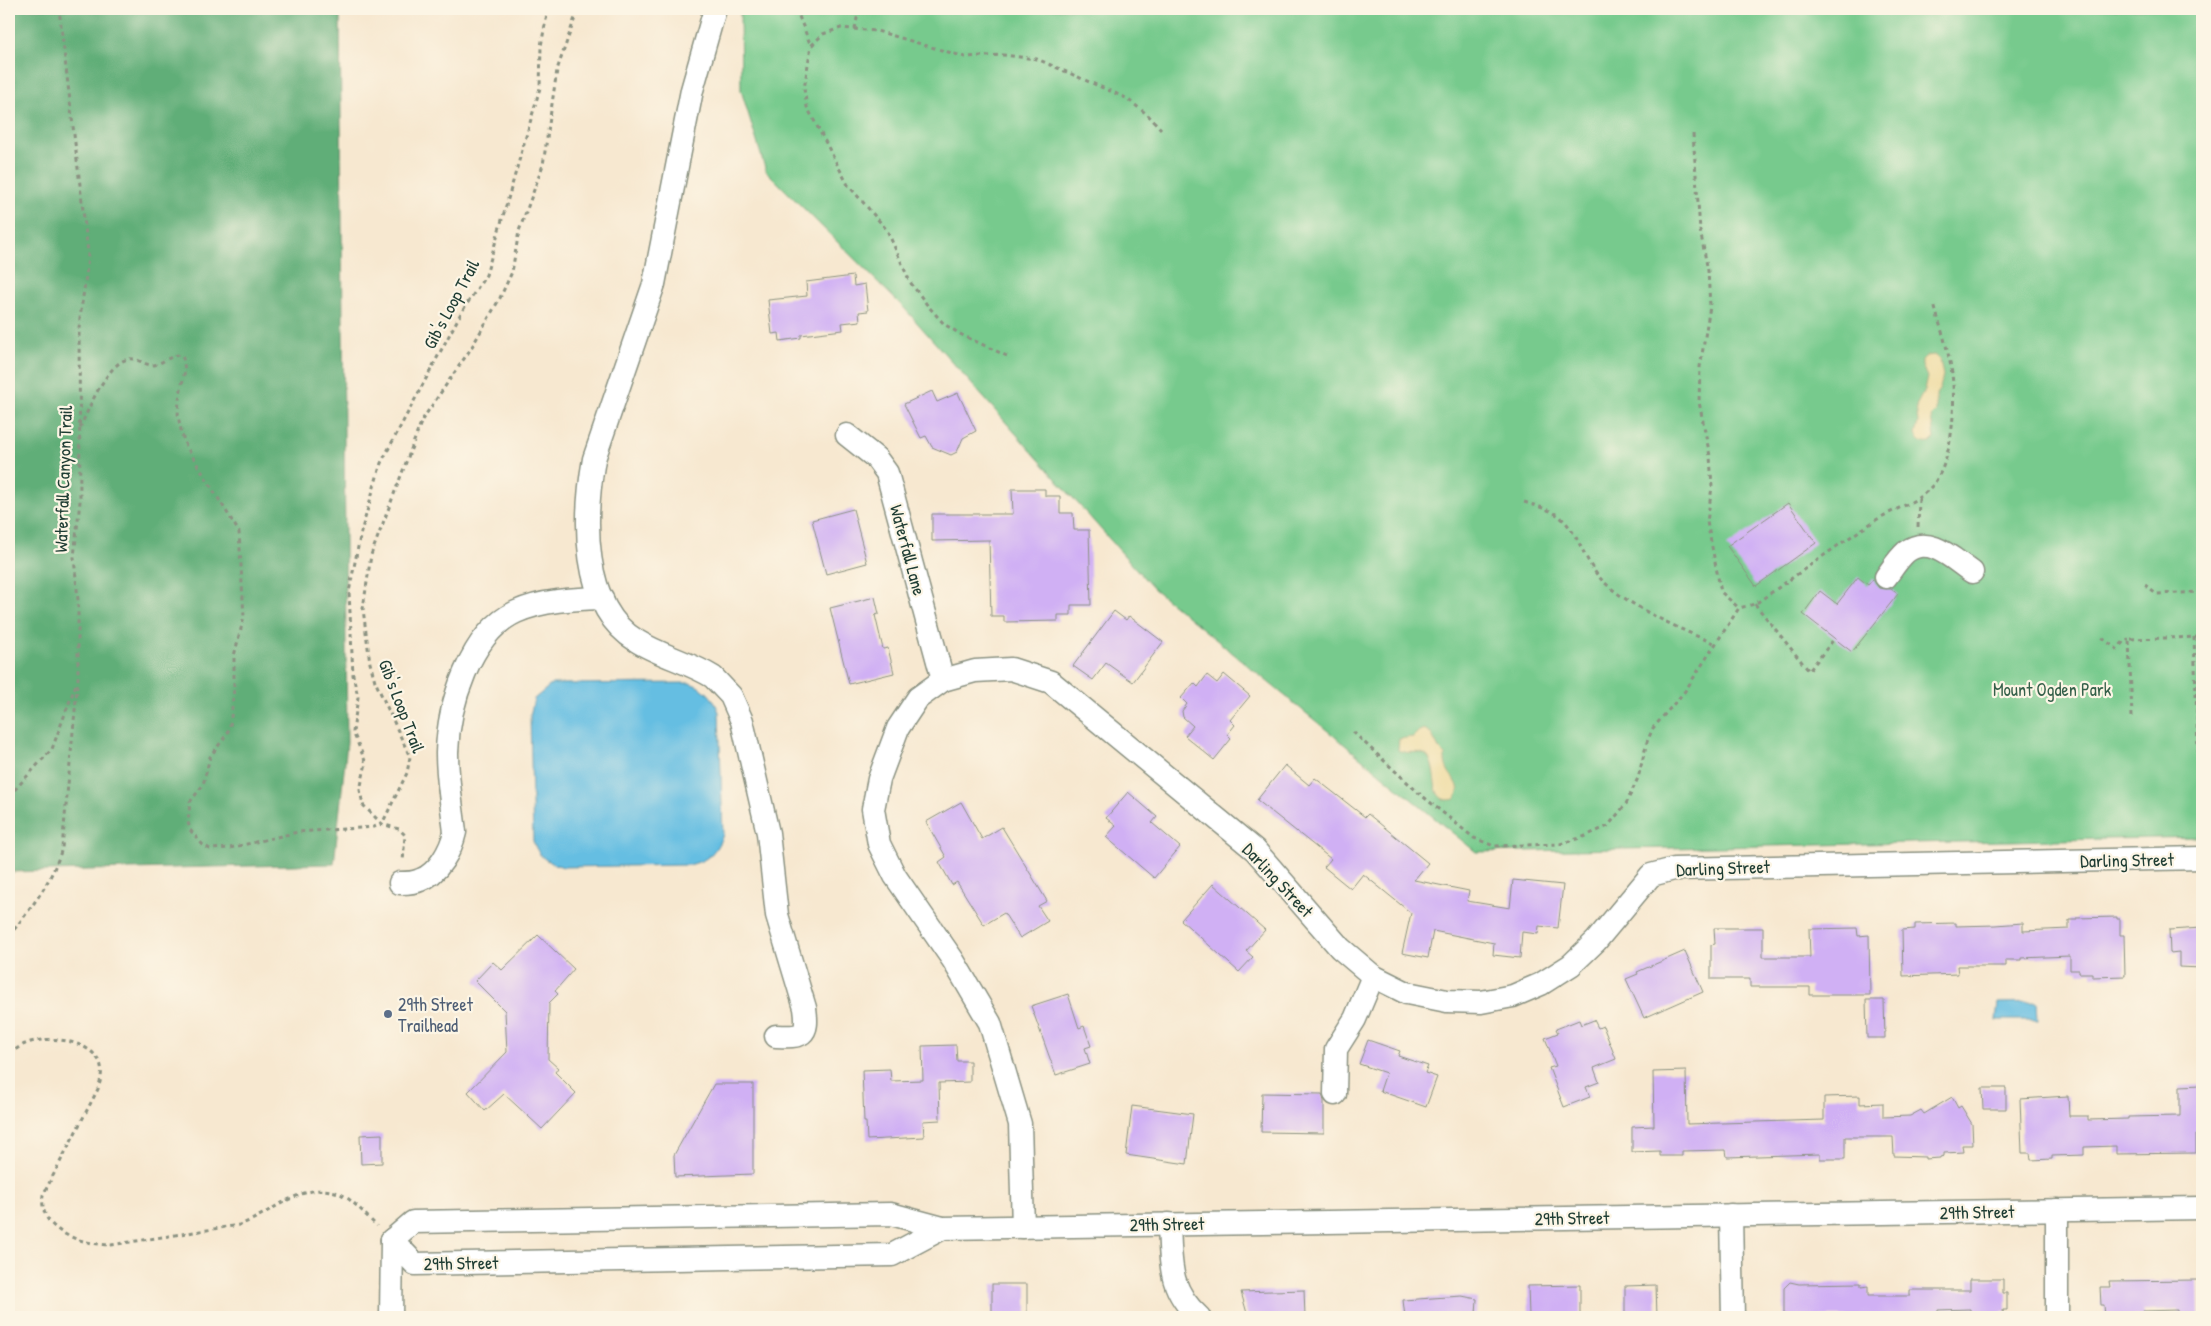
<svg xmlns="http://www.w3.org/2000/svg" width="2211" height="1326" font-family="'Patrick Hand',sans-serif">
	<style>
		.green { fill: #77ca8d; stroke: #4b8460 }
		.forest { fill: #61ae78; stroke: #407656 }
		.sand { fill: #eeda9e; stroke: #868c69 }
		.water { fill: #65bee2; stroke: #427e8b }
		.building { fill: #d0b0f4 }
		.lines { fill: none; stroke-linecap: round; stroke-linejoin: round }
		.minor-casing { stroke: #8b9282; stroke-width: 25 }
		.path { stroke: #8b9282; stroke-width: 3; stroke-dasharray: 4 4; stroke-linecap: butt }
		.minor { stroke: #fff; stroke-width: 22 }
		.service-dot { fill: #5c6f8a; stroke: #fcf5e5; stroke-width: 2 }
		.labels { text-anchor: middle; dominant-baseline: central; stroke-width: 4.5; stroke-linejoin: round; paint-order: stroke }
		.street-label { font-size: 18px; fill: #1f3d34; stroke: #fcf5e5 }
		.park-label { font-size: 18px; fill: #35604a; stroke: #fcf5e5 }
		.service-label { font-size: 18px; fill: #4e5e75; stroke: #fcf5e5; text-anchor: start }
	</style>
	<rect width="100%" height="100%" fill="#fcf5e5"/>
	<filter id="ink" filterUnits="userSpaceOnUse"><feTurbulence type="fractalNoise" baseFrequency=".02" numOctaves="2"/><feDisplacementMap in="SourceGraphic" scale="10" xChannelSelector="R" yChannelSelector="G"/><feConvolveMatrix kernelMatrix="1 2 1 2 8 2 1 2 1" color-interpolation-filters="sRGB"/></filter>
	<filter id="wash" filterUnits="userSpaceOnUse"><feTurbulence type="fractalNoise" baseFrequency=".0096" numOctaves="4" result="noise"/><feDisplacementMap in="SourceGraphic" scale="20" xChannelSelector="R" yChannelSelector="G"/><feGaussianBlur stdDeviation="1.12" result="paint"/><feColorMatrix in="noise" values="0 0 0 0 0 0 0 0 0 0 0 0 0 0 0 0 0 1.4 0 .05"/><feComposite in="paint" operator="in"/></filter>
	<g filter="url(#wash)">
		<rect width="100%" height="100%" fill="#f7e8d0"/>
		<!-- green -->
		<path class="green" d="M740 9H2202V837L1476 852 1153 588 905 309 766 171 741 90Z"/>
		<!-- forest -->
		<path class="forest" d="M9 9H340L347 743 334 864 9 872Z"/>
		<!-- sand -->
		<g class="sand">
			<path d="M1934 355 1940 360 1943 376 1940 388 1936 395V412L1931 417 1934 439 1930 443C1922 444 1919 442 1915 435L1918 422 1916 406 1924 391 1927 377 1922 366V360L1926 356Z"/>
			<path d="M1424 729 1431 733 1439 749 1445 755C1443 779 1467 780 1455 799 1425 807 1442 763 1424 754 1416 750 1408 755 1398 750L1399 739 1413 737 1419 731Z"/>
		</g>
		<!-- water -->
		<g class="water">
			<path d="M690 683C706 689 713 696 719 712L723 835C714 854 709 860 689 865L563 867C546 861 540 859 533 841L530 716 534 699 552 684Z"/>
			<path d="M2037 1002 2038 1020H1996L1998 1003Z"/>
		</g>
		<g id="blocks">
			<!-- building -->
			<g class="building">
				<path d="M853 276 854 286 865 284 868 311 859 312 860 321 842 323 843 330 801 335V338L780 341 779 333 772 334 768 300 807 296 806 282Z"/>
				<path d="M932 391 937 402 958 393 976 431 963 438 957 452 951 455 932 447 926 436 921 438 904 404Z"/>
				<path d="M1012 489H1045V496H1060V513H1073L1074 530H1089L1091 605H1071V615H1058V621L1004 622V616H991L989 540 932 541V514H1013Z"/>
				<path d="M1788 503 1816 543 1756 586 1727 546Z"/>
				<path d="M853 509 867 563 826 574 812 520Z"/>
				<path d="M1858 577 1868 585 1873 579 1879 588 1891 589 1898 594 1852 652 1803 614 1820 591 1837 604Z"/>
				<path d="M875 597 879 614 875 615 883 649 888 648 894 673 849 684 830 608Z"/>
				<path d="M1114 611 1126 620 1129 616 1163 642 1133 682 1106 663 1093 680 1073 666Z"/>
				<path d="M1224 674 1250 696 1230 720 1235 725 1227 735 1231 739 1214 760 1185 736 1193 726 1183 717 1182 711 1187 704 1181 698 1194 683 1198 687 1207 675 1217 683Z"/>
				<path d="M1285 765 1309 785 1315 778 1365 817 1368 814 1428 863 1414 880 1469 891 1467 901 1510 908 1513 880 1563 885 1558 928 1539 926 1538 934 1522 932 1520 958 1493 955 1494 943 1433 931 1428 958 1402 953 1411 913 1363 874 1351 889 1324 867 1331 859 1257 800Z"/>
				<path d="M1128 792 1157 817 1152 823 1180 847 1154 878 1106 837 1116 826 1106 818Z"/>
				<path d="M961 802 982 839 1002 827 1047 901 1038 906 1048 921 1020 938 1004 913 984 925 957 882 952 885 939 862 946 857 926 822Z"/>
				<path d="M1213 884 1265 930 1246 951 1253 957 1239 972 1181 920Z"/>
				<path d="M2117 917V919H2120V935H2124L2125 976 2092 977V973H2079V970H2070V956L2021 958V960H2006V966H1957L1958 974 1903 976 1902 930 1915 929V924L1956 923V926L1996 925 2023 923V931L2069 929V920H2076V918Z"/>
				<path d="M1714 928H1763V957H1810L1809 929 1857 928 1858 936 1869 935 1870 995H1810V987H1750V979H1711V945L1715 944Z"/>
				<path d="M2202 928V968L2179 967V952L2170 953 2169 930Z"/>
				<path d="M538 935 574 969 555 991 558 994 549 1003 548 1059 558 1068 555 1072 576 1093 542 1129 504 1094 485 1111 468 1092 507 1052 505 1011 475 981 493 962 502 970Z"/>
				<path d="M1685 951 1703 992 1644 1018 1626 979 1638 974 1637 972Z"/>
				<path d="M1068 994 1079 1028 1084 1026 1091 1046 1085 1048 1090 1064 1056 1075 1031 1006Z"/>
				<path d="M1866 1000H1884L1885 1038H1867Z"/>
				<path d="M1579 1020 1581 1025 1594 1020 1598 1028 1603 1026 1616 1059 1594 1068 1599 1082 1586 1087 1590 1097 1564 1107 1549 1068 1556 1066 1545 1038 1558 1033 1556 1029Z"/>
				<path d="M1368 1040 1400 1051 1398 1056 1428 1066 1425 1073 1437 1077 1426 1107 1380 1091 1386 1073 1359 1064Z"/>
				<path d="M956 1045 957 1061H970V1082L939 1083 940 1120 923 1121 924 1137 867 1140 866 1122H864L862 1070 890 1069 891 1081 923 1080 922 1046Z"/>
				<path d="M1686 1071 1687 1124 1824 1120V1097L1860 1096V1104L1883 1103V1117L1910 1116 1921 1110 1924 1114 1952 1097 1958 1108 1961 1106 1972 1124 1973 1145H1962L1963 1152 1944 1153V1156L1940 1157V1158L1925 1159V1157L1894 1156 1893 1137H1845V1159H1820V1154L1727 1157 1726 1150 1682 1151V1156H1660V1151L1632 1152V1127L1654 1126 1653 1072Z"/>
				<path d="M714 1084H753V1174L675 1177 674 1155Z"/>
				<path d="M2202 1085V1135H2196V1153L2116 1154V1146L2084 1147V1155L2052 1156V1159L2031 1160 2030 1153H2022L2020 1099 2068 1096 2069 1116H2088V1120L2128 1119V1117L2180 1116V1086Z"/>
				<path d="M1982 1088H2006V1109H1983Z"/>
				<path d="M1262 1093 1322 1094 1324 1101V1133L1261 1132Z"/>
				<path d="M1132 1106 1193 1114 1187 1164 1126 1155Z"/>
				<path d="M382 1134V1163L361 1164 360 1135Z"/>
				<path d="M1970 1279H2003V1293H2007V1310H2003L2004 1317H1970V1309L1938 1310V1317H1784V1288L1790 1282 1799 1284 1861 1283V1287L1868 1286V1296H1910V1290H1970Z"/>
				<path d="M2198 1280 2199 1317H2177V1310L2143 1311V1317H2105L2104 1305H2101L2100 1287H2110L2109 1281Z"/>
				<rect x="992" y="1284" width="35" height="33"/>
				<path d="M1580 1285V1317L1529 1316 1528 1286Z"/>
				<path d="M1656 1285 1657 1317H1625V1286Z"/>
				<path d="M1304 1290 1305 1317H1248L1241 1292Z"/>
				<path d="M1462 1296 1477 1299 1476 1314 1472 1315 1471 1317H1405L1403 1300Z"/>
			</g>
		</g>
	</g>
	<g filter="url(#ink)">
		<use href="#blocks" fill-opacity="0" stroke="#8b9282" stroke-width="1"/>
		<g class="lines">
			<defs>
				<g id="minor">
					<path d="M715 9 692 90 654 284 594 459C584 515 580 607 637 641 661 656 689 662 713 677L731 696 742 721 768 833 777 915 805 1008C809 1037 802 1037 776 1036"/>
					<path d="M847 435 876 458 887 473 943 680"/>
					<path d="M1886 577C1892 569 1898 559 1906 552 1929 534 1953 559 1972 572"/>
					<path d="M400 883C407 883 414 883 420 880 438 874 451 850 455 832 452 806 447 779 447 753 448 706 470 633 516 612 543 600 573 599 602 598"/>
					<path d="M1335 1094 1336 1049 1355 1019 1373 976"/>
					<path d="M2057 1210V1317"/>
					<path d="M1731 1215 1733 1317"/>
					<path d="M1169 1224C1171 1263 1168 1289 1199 1317"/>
					<path d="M1023 1227 1020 1124 990 1023 953 960 895 876 879 844 873 809 879 779 898 728 918 698 943 680 975 671 1011 669 1051 682 1255 850 1340 948 1373 976 1407 993 1447 1001 1481 1002 1513 996 1541 984 1571 965 1596 941 1651 875 1674 869 2202 858"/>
					<path d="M392 1240 413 1222 891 1214 943 1228 2202 1208"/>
					<path d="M392 1240 415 1264 892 1255 943 1228"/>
					<path d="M391 1317 392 1240"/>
				</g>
			</defs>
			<!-- minor casing -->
			<use href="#minor" class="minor-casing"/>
			<!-- path -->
			<g class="path">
				<path d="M548 9 541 46 540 88 486 275 461 313 381 463 361 532 349 592 353 675 358 697 353 732 366 763 360 790 363 805 382 824 407 773 410 757 375 681 370 663 363 609 371 555 422 420 470 350 500 298 512 272 519 231 543 165 557 70 578 9"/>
				<path d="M796 9 811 46"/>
				<path d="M855 29 858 13 869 9"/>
				<path d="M1693 134 1700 230 1708 271 1710 306 1700 367 1699 402 1710 456 1712 487 1707 522 1721 592 1739 608"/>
				<path d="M1007 356 962 335 944 324 928 306 910 282 887 230 848 185 807 107 804 89 811 46 823 34 841 28 877 31 965 57 1003 55 1037 59 1126 98 1148 115 1161 129"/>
				<path d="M80 428C88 410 107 363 128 359 137 357 145 366 154 365 163 363 171 355 180 355L183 358 185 370 179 399 178 416 182 435 186 446 239 532 244 617 234 656V690L230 726 227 734 210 757 203 785 190 802 188 822 190 830 203 845 210 849 230 848 298 832 374 827 382 824 399 829 405 835 403 862"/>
				<path d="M1524 502C1533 505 1542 507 1550 511 1577 523 1581 557 1600 578 1625 605 1681 630 1716 644"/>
				<path d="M1918 527 1919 498"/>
				<path d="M2145 585 2156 594 2202 592"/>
				<path d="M1755 604 1809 671 1834 639"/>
				<path d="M2194 637 2198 751"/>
				<path d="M2102 638 2117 649 2125 640 2129 639"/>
				<path d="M2132 717 2129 639 2202 637"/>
				<path d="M1353 732 1420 794 1474 838 1494 846 1560 844 1583 837 1608 826 1626 804 1638 778 1647 742 1653 728 1685 691 1739 608 1755 604C1794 577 1833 548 1873 522 1892 509 1916 504 1931 487 1953 463 1956 405 1952 374 1949 351 1940 327 1934 304"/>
				<path d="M9 796 52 749 76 684"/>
				<path d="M9 936C31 908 52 882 62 848L78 679V600L74 557 80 501 79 329C81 303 87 278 88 252L59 9"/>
				<path d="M9 1054C14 1051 20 1046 25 1044 46 1035 85 1039 98 1059 104 1068 101 1079 98 1089L43 1195C38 1233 83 1244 111 1245L239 1225C270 1215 303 1180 338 1193 353 1199 365 1215 377 1226"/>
			</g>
			<!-- minor -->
			<use href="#minor" class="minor"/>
		</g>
	</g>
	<!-- markers -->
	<circle class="service-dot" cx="388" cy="1014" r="5"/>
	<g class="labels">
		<!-- street labels -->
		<g class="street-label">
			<text transform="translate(451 304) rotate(-62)">Gib's Loop Trail</text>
			<text transform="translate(63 479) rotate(-88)">Waterfall Canyon Trail</text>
			<text transform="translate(908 550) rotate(75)">Waterfall Lane</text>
			<text transform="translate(402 706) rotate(69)">Gib's Loop Trail</text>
			<text transform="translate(2127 860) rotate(-1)">Darling Street</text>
			<text transform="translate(1723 868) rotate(-2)">Darling Street</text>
			<text transform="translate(1278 880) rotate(47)">Darling Street</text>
			<text transform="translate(1977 1212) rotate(-1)">29th Street</text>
			<text transform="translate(1572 1218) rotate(-1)">29th Street</text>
			<text transform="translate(1167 1224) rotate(-1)">29th Street</text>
			<text transform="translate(461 1263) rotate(-1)">29th Street</text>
		</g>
		<!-- park labels -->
		<g class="park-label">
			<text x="2052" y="689">Mount Ogden Park</text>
		</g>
		<!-- service labels -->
		<g class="service-label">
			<text x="398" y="1004">29th Street<tspan x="398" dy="21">Trailhead</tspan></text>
		</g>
	</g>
	<!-- margin -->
	<rect width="2211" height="1326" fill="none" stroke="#fcf5e5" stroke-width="30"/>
</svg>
